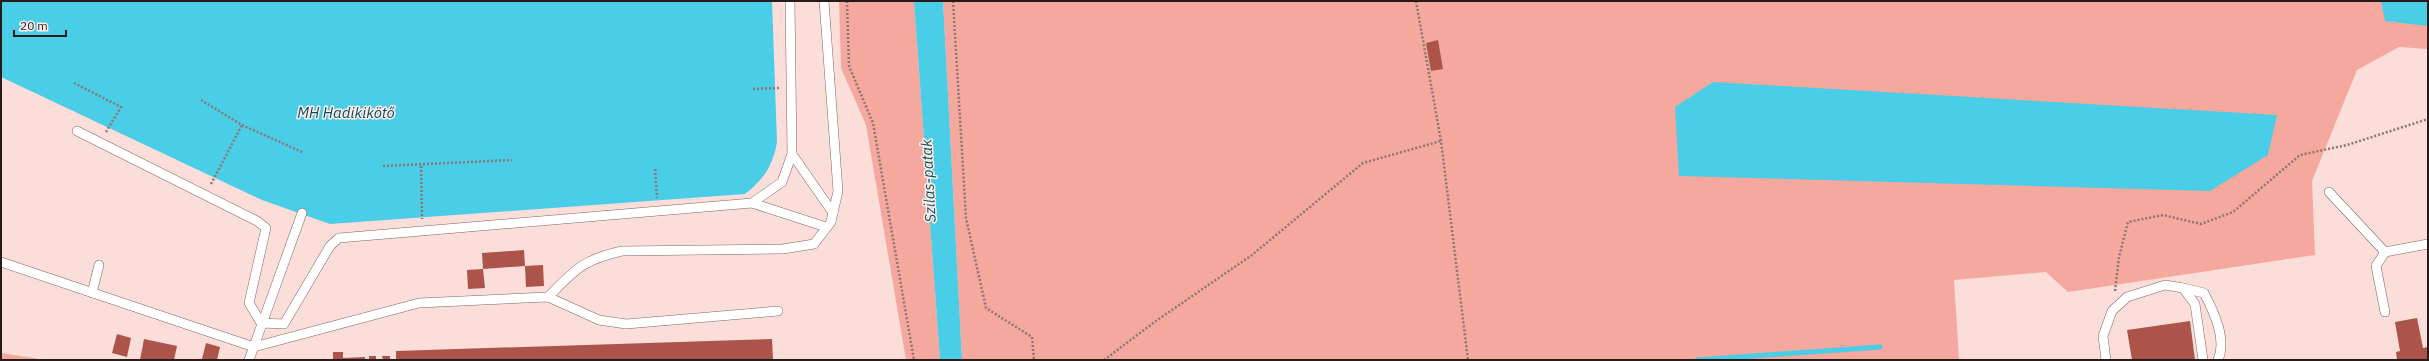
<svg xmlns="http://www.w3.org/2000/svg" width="2429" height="361" font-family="'IBM Plex Sans',sans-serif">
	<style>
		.green { fill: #f5a89d }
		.water { fill: #4acde7 }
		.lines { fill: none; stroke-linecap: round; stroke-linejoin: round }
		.stream { stroke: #4acde7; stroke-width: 5 }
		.building { fill: #ac544a }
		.service-casing { stroke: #836560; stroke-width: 10 }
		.path { stroke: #8b7774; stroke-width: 2.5; stroke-dasharray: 2 2; stroke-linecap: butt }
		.service { stroke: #fff; stroke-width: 9 }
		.labels { text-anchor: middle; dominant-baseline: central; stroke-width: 3; stroke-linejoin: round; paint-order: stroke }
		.water-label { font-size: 15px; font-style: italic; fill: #114a55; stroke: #fdefed }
	</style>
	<rect width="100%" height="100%" fill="#fbded9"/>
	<!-- green -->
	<g class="green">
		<path d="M839 1H914L940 360H906L866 125 841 68Z"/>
		<path d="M943 1H2428V49L2399 47 2357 70 2312 181 2315 255 2068 292 2046 272 1954 280 1959 360H962Z"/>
		<path d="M1 353 46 360H1Z"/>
	</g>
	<!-- water -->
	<g class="water">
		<path d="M1 1H772L777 142C773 166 763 180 745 194L330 224 262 200 1 77Z"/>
		<path d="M914 1H943L962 360H940Z"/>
		<path d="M2381 1H2428V26L2385 21Z"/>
		<path d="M1713 82 2277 115 2268 155 2210 191 1679 176 1675 107Z"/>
	</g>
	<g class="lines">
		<!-- stream -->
		<path class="stream" d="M1697 360 1880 347"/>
	</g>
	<!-- building -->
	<g class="building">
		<path d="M1438 40 1443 69 1431 71 1426 43Z"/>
		<path d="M524 250 525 266 483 269 485 288 468 289 467 270 483 269 482 253Z"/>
		<path d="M543 265 544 286 526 287 525 266Z"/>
		<path d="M2417 318 2423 348 2428 347V360H2397L2396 352 2400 351 2395 322Z"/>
		<path d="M2190 321 2195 360H2132L2127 330Z"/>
		<path d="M117 334 131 338 127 357 112 353Z"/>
		<path d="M144 339 177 346 174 360H140Z"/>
		<path d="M772 339 773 360H396V351Z"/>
		<path d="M206 343 220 347 217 360 202 359Z"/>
		<path d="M333 352H343V358L365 357V360H333Z"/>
		<rect x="369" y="356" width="7" height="4"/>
		<path d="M382 356H390V360H383Z"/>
	</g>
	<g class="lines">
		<defs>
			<g id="service">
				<path d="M77 131 257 221 266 228 249 303 261 323 284 324 330 246 339 238 752 203 782 182 792 154 790 1"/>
				<path d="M792 154 833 213"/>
				<path d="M2329 192 2385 252 2428 244"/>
				<path d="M752 203 826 227"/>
				<path d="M1 262 254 347 419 303 548 297 599 320 626 324 778 311"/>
				<path d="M2183 288 2204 293C2214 312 2227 339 2218 360"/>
				<path d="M92 293 99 265"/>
				<path d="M548 297C576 269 582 260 622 251L783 249 814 244 831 222 838 191 824 1"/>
				<path d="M2385 312 2376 266 2385 252"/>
				<path d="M249 360 302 213"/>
				<path d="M2106 360 2103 336 2112 311 2127 297 2165 285 2183 288 2195 304 2203 360"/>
			</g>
		</defs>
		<!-- service casing -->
		<use href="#service" class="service-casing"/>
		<!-- path -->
		<g class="path">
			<path d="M847 1 849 66 873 123 914 360"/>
			<path d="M953 1 966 218 986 308 1032 337 1034 360"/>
			<path d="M1416 1 1441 141 1468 360"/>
			<path d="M74 83 121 107 106 132"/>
			<path d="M753 89 779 88"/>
			<path d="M201 100 242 125 302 152"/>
			<path d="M383 166 512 160"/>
			<path d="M421 166 422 219"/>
			<path d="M655 169 657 198"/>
			<path d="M211 184 242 125"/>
			<path d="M2115 291 2119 257 2128 222 2163 215 2201 224 2233 212 2300 155 2347 145 2428 119"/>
			<path d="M1104 360 1156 321 1252 255 1363 163 1441 141"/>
		</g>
		<!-- service -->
		<use href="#service" class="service"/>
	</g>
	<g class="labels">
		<!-- water labels -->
		<g class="water-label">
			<text x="346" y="112">MH Hadikikötő</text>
			<text transform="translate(928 181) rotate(-93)">Szilas-patak</text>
		</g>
	</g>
	<!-- border -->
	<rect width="2429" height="361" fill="none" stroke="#271b19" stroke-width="4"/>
	<!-- scale -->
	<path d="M14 30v6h52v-6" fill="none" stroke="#271b19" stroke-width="2"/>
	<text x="20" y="30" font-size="12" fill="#271b19" stroke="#fdefed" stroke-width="3" paint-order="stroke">20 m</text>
</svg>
